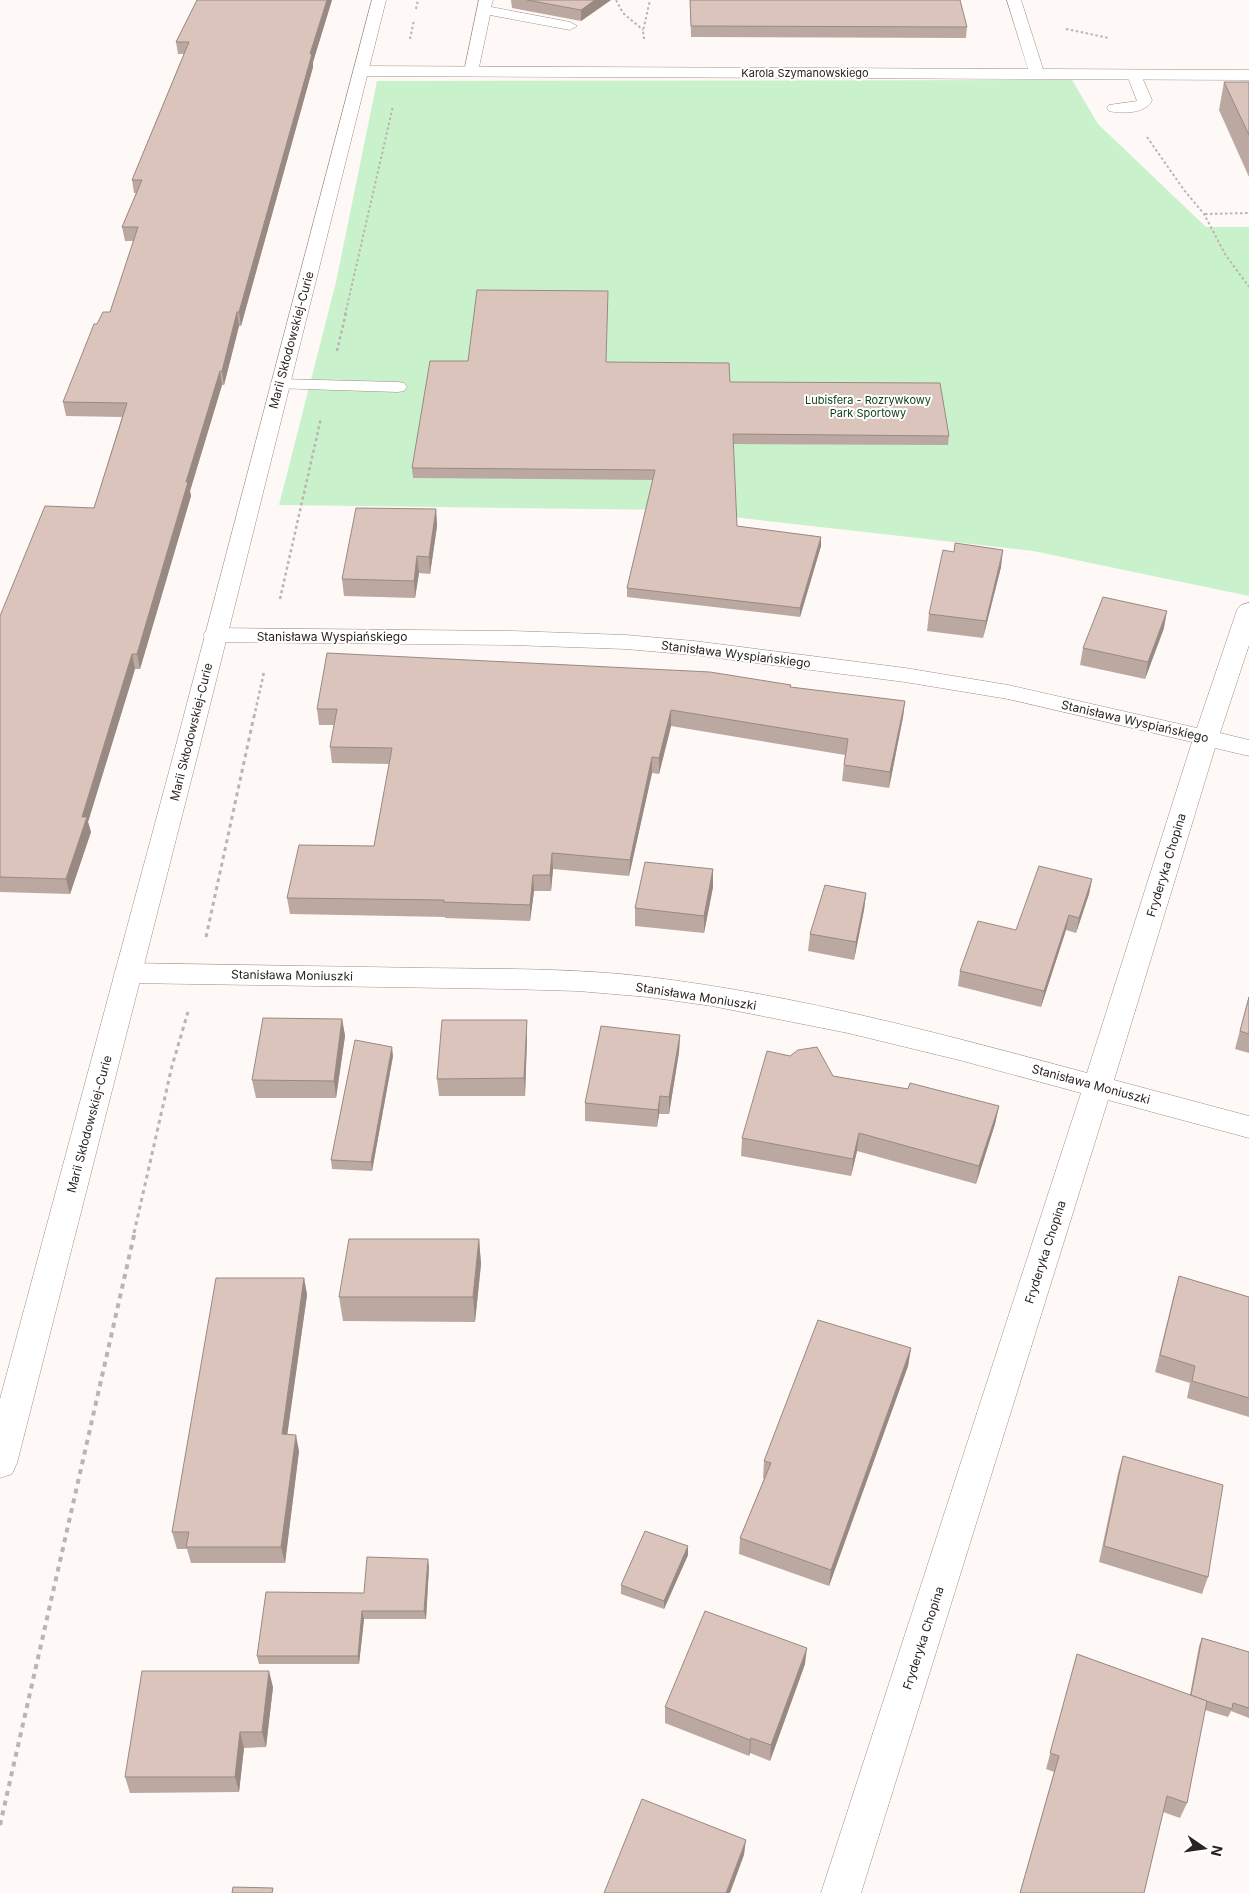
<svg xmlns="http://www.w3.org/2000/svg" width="1249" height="1893" font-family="Inter,sans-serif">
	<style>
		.green { fill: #c9f2cc }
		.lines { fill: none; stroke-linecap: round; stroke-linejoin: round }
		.service-casing { stroke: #a28d85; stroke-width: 1 }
		.minor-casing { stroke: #a28d85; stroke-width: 1 }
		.tertiary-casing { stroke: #a28d85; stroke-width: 1 }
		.path-far3 { stroke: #bab4b2; stroke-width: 2; stroke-dasharray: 2.5 2.5; stroke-linecap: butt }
		.path-far2 { stroke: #bab4b2; stroke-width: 2.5; stroke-dasharray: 3 3; stroke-linecap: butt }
		.path-far1 { stroke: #bab4b2; stroke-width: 3; stroke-dasharray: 4 4; stroke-linecap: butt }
		.path { stroke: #bab4b2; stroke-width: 4; stroke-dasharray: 5 5; stroke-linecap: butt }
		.service { fill: #fff; fill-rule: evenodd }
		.minor { fill: #fff; fill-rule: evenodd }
		.tertiary { fill: #fff; fill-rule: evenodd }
		.wall { fill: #bba9a1 }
		.shaded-wall { fill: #998983 }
		.building { fill: #dac4bb; stroke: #998983 }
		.labels { text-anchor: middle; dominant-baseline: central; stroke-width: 4; stroke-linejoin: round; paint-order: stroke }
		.far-street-label { font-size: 11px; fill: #2b231f; stroke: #fff }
		.far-park-label { font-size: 11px; fill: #13421c; stroke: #fff }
		.street-label { font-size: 12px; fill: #2b231f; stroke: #fff }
	</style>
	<rect width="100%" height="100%" fill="#fef9f7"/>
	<!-- green -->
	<path class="green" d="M1072 80 1098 124 1206 227H1249V596L1033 551 670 510 279 505 336 282 377 81Z"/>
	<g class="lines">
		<defs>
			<g id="service">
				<path d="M479 0H493L491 7 570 22 577 26 570 30 490 15 478 72 476 75H466L464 72Z"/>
				<path d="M1134 71 1139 72 1141 75 1152 100C1146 114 1122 114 1109 111L1107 108 1109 105 1137 101 1127 75 1129 72Z"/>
				<path d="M279 379 398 382 404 383 407 387 404 391 398 392 273 388 270 384 273 380Z"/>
			</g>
			<g id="minor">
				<path d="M1007 0H1021L1043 69 1249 70V80L361 76 355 74 353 71 355 68 361 66 1028 69Z"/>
				<path d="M1249 603V645L1220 733 1249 740V756L1215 748 1114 1080 1249 1116V1138L1108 1100 861 1893H821L1081 1093 963 1061 848 1033 712 1006 648 997 578 991 509 989 128 983 118 980 114 973 118 966 128 963C227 965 326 966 425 968 500 969 575 968 649 977 797 995 943 1034 1087 1073L1192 742 1008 699 905 682 694 655 626 649 512 645 215 642 207 640 203 635 207 630 215 628 512 631 626 635 694 641 905 668 1008 685 1197 728 1237 610 1241 605Z"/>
			</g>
			<path id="tertiary" d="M372 0H386L198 753 17 1463 12 1474 0 1478V1399L174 753Z"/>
		</defs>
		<!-- service casing -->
		<use href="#service" class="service-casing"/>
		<!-- minor casing -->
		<use href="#minor" class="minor-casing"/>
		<!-- tertiary casing -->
		<use href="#tertiary" class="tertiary-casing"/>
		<!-- path-far3 -->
		<g class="path-far3">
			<path d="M616 0 623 13 643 30"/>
			<path d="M416 9 418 0"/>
			<path d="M1066 29 1109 38"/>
			<path d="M410 39 414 20"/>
			<path d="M644 39 643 31 650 0"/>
			<path d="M1147 137 1184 190 1204 214 1225 254 1249 287"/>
			<path d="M1205 214 1249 213"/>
			<path d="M345 315 393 106"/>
		</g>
		<!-- path-far2 -->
		<g class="path-far2">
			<path d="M337 351 346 313"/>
			<path d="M280 599 321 418"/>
			<path d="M254 717 264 672"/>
		</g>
		<!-- path-far1 -->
		<g class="path-far1">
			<path d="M206 937 254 716"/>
			<path d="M134 1233 172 1066 188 1012"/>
		</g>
		<!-- path -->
		<path class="path" d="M0 1825 135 1231"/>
		<!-- service -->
		<use href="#service" class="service"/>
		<!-- minor -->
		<use href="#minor" class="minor"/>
		<!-- tertiary -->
		<use href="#tertiary" class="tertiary"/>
	</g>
	<!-- wall -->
	<g class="wall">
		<path d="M197 0H332L313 62V67L241 326H239L224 385H222L190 491 191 496 140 669H135L88 822 91 832 70 894 0 892V616L94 508 122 417 66 416 63 402 97 324 110 312 134 241H125L122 227 136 193H134L132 180 184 54H178L176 42Z"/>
		<path d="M511 0H611L581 21 512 8Z"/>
		<path d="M690 0H960L967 27 966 38 691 37Z"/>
		<path d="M1224 82H1249V177L1219 110Z"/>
		<path d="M606 362 730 382 949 436 948 445 733 444 737 526 821 537V546L800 617 627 597V588L653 480 413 478 412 468Z"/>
		<path d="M436 509 437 526 430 574 419 573 415 598 344 596 342 579Z"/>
		<path d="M954 552 1001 567 983 638 927 631 929 614Z"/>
		<path d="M1164 628 1145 679 1080 665 1083 648Z"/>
		<path d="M791 687 905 701 903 717 889 788 842 781 845 755 671 726 659 774 652 773 629 876 553 869 551 891H534L530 921 445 918V917L290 914 287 898 374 846 389 764 332 763 330 747 334 725H319L317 709Z"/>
		<path d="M713 869V887L704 933 635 926V908Z"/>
		<path d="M1092 879 1089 894 1076 933 1066 930 1041 1007 958 986 960 971 1016 930Z"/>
		<path d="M866 893 864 910 854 960 808 951 810 934Z"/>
		<path d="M1249 996V1053L1235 1049Z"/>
		<path d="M342 1019 345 1036 336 1098H256L252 1080Z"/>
		<path d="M680 1035 679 1052 669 1114H659L657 1127 585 1121V1103Z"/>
		<path d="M527 1038 525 1096H439L437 1079Z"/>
		<path d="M393 1056 372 1171 332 1169 331 1160Z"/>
		<path d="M833 1076 999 1106 995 1124 976 1184 857 1151 851 1176 741 1156 742 1138Z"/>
		<path d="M479 1239 481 1264 475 1322 343 1321 339 1297Z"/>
		<path d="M1179 1276 1249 1297V1417L1187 1398 1190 1383 1155 1372 1174 1294Z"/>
		<path d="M304 1278 307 1295 287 1434 299 1451 285 1563H191L187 1549H177L172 1532Z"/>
		<path d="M911 1348 908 1366 829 1586 739 1554 740 1538 764 1479 763 1478 764 1461Z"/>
		<path d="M1123 1456 1208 1577 1202 1594 1099 1562 1118 1473Z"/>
		<path d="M688 1555 664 1609 621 1594V1585Z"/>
		<path d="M429 1567 426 1619H364L359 1664H259L257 1656 364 1593Z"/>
		<path d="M1202 1638 1249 1652V1718L1231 1711 1228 1717 1205 1710 1187 1803 1180 1818 1163 1812 1144 1893H1020L1054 1772 1046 1769 1077 1654 1190 1695 1199 1646Z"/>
		<path d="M805 1664 770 1761 750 1753 749 1756 665 1723V1707Z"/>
		<path d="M273 1687 266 1747 244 1748 239 1792 130 1793 125 1777Z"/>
	</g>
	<!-- shaded-wall -->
	<g class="shaded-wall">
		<path d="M327 0H332L313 62V67L241 326 239 312 310 54Z"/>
		<path d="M595 0H611L581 21V10Z"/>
		<path d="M237 312 239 326 224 385 222 371Z"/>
		<path d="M220 371 222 385 190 491 191 496 140 669 137 654 186 482Z"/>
		<path d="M436 509 437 526 430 574 429 557Z"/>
		<path d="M821 537V546L800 617V608Z"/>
		<path d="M1003 550 1001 567 983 638 986 621Z"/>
		<path d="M417 556 419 573 415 598 414 581Z"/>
		<path d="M1167 611 1164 628 1145 679 1148 662Z"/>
		<path d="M132 654 135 669 88 822 91 832 70 894 66 879 82 817Z"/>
		<path d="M905 701 903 717 889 788 890 772Z"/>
		<path d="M671 710V726L659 774V758Z"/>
		<path d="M652 757V773L629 876 630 860Z"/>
		<path d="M552 853 553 869 551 891 550 875Z"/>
		<path d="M713 869V887L704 933V916Z"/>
		<path d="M533 875 534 891 530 921V905Z"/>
		<path d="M1092 879 1089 894 1076 933 1079 918Z"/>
		<path d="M866 893 864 910 854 960 856 942Z"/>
		<path d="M1069 915 1066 930 1041 1007 1044 991Z"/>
		<path d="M342 1019 345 1036 336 1098 334 1081Z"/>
		<path d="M527 1020V1038L525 1096 524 1078Z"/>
		<path d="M680 1035 679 1052 669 1114V1097Z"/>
		<path d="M392 1047 393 1056 372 1171 371 1162Z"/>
		<path d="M660 1096 659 1114 657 1127 658 1110Z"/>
		<path d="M999 1106 995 1124 976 1184 979 1166Z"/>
		<path d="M859 1133 857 1151 851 1176 853 1159Z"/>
		<path d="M479 1239 481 1264 475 1322 473 1297Z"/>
		<path d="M304 1278 307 1295 285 1451 282 1434Z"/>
		<path d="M911 1348 908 1366 829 1586 831 1570Z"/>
		<path d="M296 1435 299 1451 285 1563 281 1547Z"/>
		<path d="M688 1546V1555L664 1609V1601Z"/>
		<path d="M428 1559 429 1567 426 1619 424 1611Z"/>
		<path d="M362 1611 364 1619 359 1664 358 1656Z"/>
		<path d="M807 1648 805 1664 770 1761 771 1745Z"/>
		<path d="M269 1671 273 1687 266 1747 262 1732Z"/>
		<path d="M240 1732 244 1748 239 1792 235 1777Z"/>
		<path d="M751 1738 750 1753 749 1756 750 1740Z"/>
		<path d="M746 1840 744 1855 730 1893H726Z"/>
	</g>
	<!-- building -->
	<g class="building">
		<path d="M197 0H327L310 54H312L239 312H237L222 371H220L186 482H188L137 654H132L82 817H87L66 879 0 877V616L45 506 94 508 127 403 63 402 94 324H97L103 312H110L138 227H122L142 180H132L189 42H176Z"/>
		<path d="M527 0H595L581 10Z"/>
		<path d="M690 0H960L967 27 691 26Z"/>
		<path d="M1224 82H1249V135Z"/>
		<path d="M477 290 608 291 606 362 729 363 730 382 940 383 949 436 733 434 737 526 821 537 800 608 627 588 655 470 412 468 430 361H468Z"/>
		<path d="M356 508 436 509 429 557 417 556 414 581 342 579Z"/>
		<path d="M955 543 1003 550 986 621 929 614 943 550 954 552Z"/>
		<path d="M1103 597 1167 611 1148 662 1083 648Z"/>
		<path d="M327 653 710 672 791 685 790 687 905 701 890 772 844 765 848 739 671 710 659 758 652 757 630 860 552 853 550 875H533L530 905 443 902 444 900 287 898 299 845 374 846 392 748 330 747 337 709H317Z"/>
		<path d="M645 862 713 869 704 916 635 908Z"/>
		<path d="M1039 866 1092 879 1079 918 1069 915 1044 991 960 971 978 921 1016 930Z"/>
		<path d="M825 885 866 893 856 942 810 934Z"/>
		<path d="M1249 997V1034L1240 1031Z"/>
		<path d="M263 1018 342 1019 334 1081 252 1080Z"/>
		<path d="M442 1020H527L524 1078 437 1079Z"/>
		<path d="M601 1026 680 1035 669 1097 660 1096 658 1110 585 1103Z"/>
		<path d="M355 1040 392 1047 371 1162 331 1160Z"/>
		<path d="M817 1047 833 1076 908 1089 910 1083 999 1106 979 1166 859 1133 853 1159 742 1138 767 1051 790 1056 798 1050Z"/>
		<path d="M349 1239H479L473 1297H339Z"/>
		<path d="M1179 1276 1249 1297V1398L1192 1381 1195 1366 1160 1355Z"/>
		<path d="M216 1278H304L282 1434 296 1435 281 1547H186L189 1532H172Z"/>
		<path d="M818 1320 911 1348 831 1570 740 1538 771 1463 764 1461Z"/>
		<path d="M1123 1456 1223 1485 1208 1577 1104 1546Z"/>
		<path d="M645 1531 688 1546 664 1601 621 1585Z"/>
		<path d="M367 1557 428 1559 424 1611H362L358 1656H257L266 1592 364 1593Z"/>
		<path d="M705 1611 807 1648 771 1745 751 1738 750 1740 665 1707Z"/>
		<path d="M1202 1638 1249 1652V1708L1233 1703 1232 1709 1206 1701 1191 1695Z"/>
		<path d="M1077 1654 1207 1701 1187 1803 1167 1796 1144 1893H1020L1059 1756 1050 1753Z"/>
		<path d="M142 1671H269L262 1732H240L235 1777H125Z"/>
		<path d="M642 1799 746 1840 726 1893H604Z"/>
		<path d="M233 1887 273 1888 272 1893H232Z"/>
	</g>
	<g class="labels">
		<!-- far-street labels -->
		<g class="far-street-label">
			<text x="805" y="73">Karola Szymanowskiego</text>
		</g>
		<!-- far-park labels -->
		<g class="far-park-label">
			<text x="868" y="400">Lubisfera - Rozrywkowy<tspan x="868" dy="13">Park Sportowy</tspan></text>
		</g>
		<!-- street labels -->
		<g class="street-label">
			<text transform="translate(291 340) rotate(-75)">Marii Skłodowskiej-Curie</text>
			<text x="332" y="636">Stanisława Wyspiańskiego</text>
			<text transform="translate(736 654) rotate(7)">Stanisława Wyspiańskiego</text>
			<text transform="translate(1135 721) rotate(13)">Stanisława Wyspiańskiego</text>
			<text transform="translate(191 732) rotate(-76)">Marii Skłodowskiej-Curie</text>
			<text transform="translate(1166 865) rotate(-73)">Fryderyka Chopina</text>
			<text transform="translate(292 975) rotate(1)">Stanisława Moniuszki</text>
			<text transform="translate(696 996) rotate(9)">Stanisława Moniuszki</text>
			<text transform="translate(1091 1084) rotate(15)">Stanisława Moniuszki</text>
			<text transform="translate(89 1124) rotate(-75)">Marii Skłodowskiej-Curie</text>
			<text transform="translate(1045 1252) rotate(-72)">Fryderyka Chopina</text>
			<text transform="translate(923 1638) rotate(-72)">Fryderyka Chopina</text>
		</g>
	</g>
	<!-- north arrow -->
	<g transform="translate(1204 1848) rotate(103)" stroke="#ffffff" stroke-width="4" paint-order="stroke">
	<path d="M0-4L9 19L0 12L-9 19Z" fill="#2b231f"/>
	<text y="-8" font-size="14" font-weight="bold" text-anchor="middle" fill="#2b231f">N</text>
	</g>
</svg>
